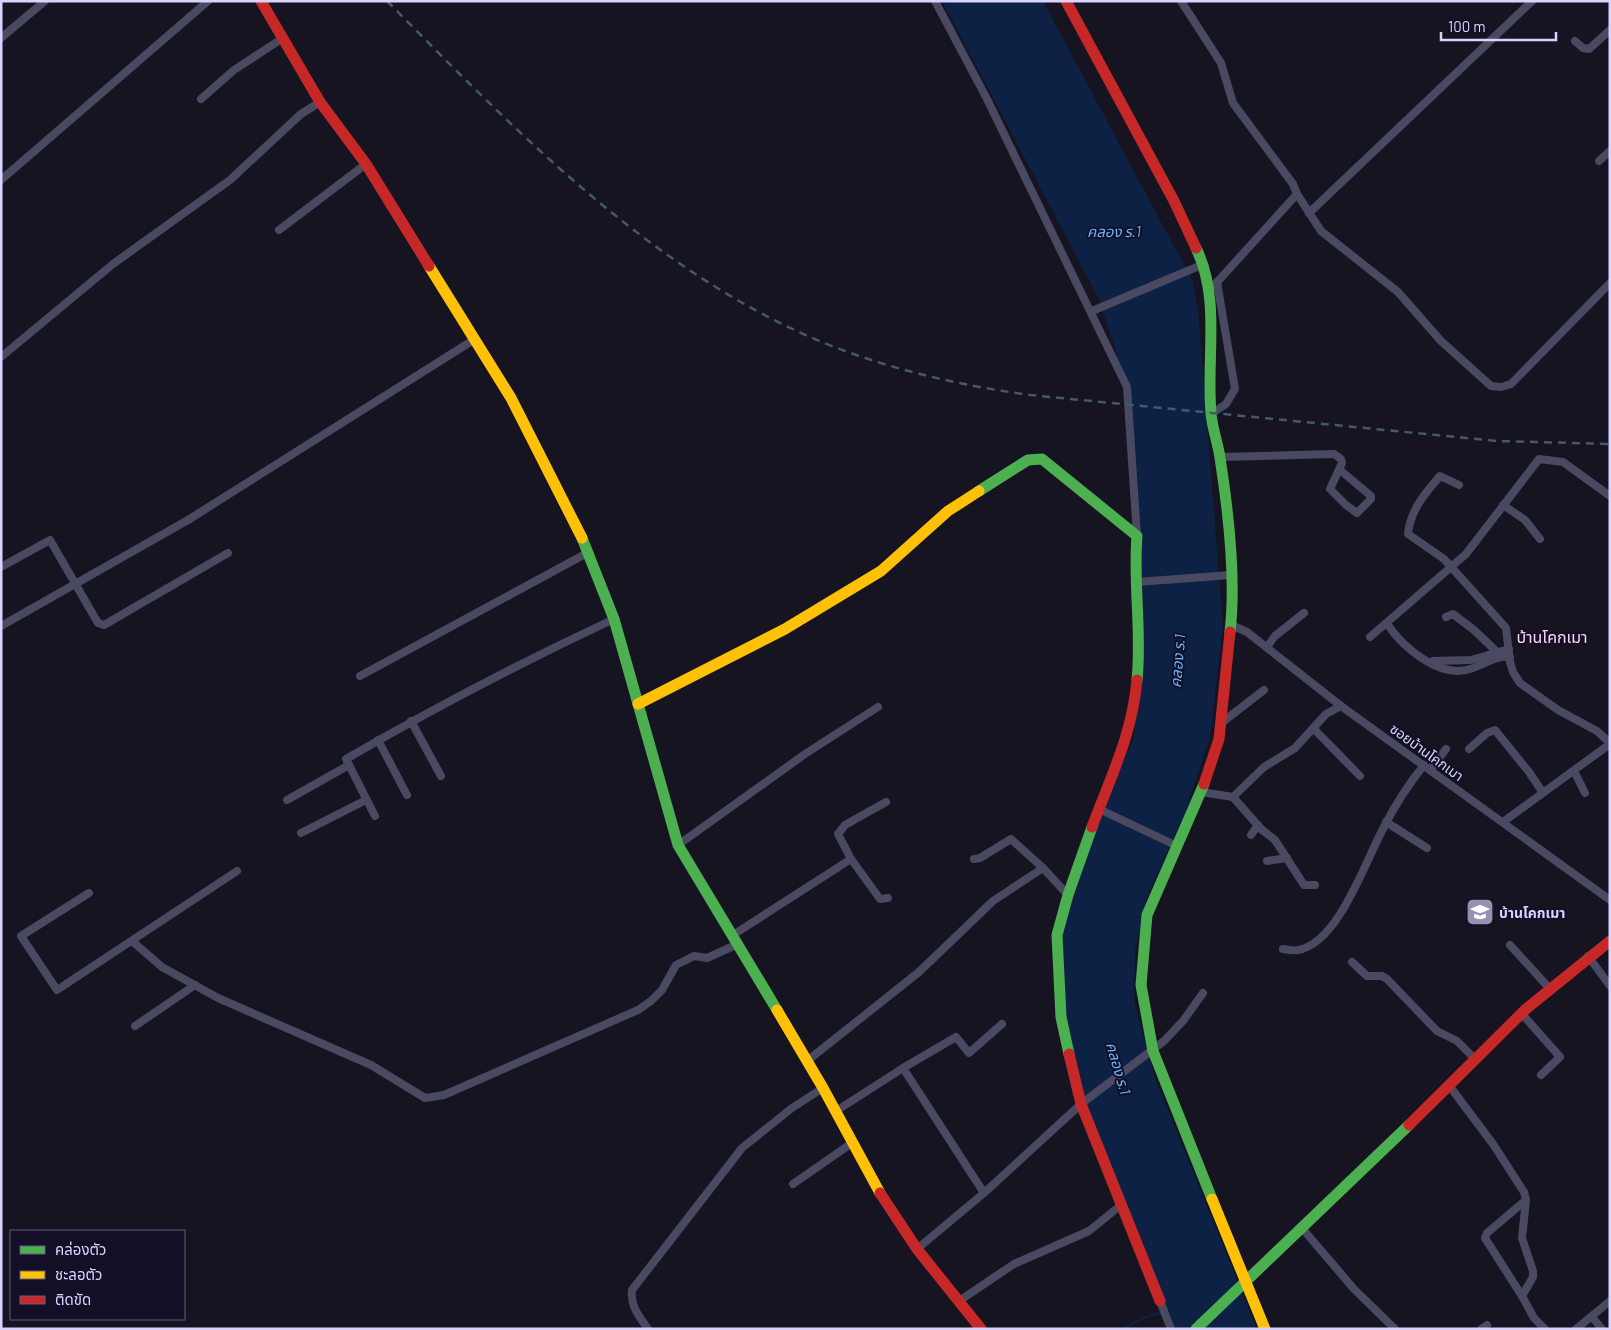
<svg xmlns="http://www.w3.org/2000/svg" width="1611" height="1330" font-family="Barlow,'Noto Sans Thai',sans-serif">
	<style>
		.water { fill: #0d2144 }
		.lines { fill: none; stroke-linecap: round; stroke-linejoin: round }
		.stream { stroke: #0d2144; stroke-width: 2.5 }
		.street { stroke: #4a4962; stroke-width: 8 }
		.fast { stroke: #4caf50; stroke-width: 11 }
		.slow { stroke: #ffc107; stroke-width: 11 }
		.jam { stroke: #c62828; stroke-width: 11 }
		.rail { stroke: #43596b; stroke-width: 2.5; stroke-dasharray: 8 6; stroke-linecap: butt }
		.labels { text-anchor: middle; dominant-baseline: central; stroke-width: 4; stroke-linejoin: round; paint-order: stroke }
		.street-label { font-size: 14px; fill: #d9d4ff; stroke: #130f26 }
		.poi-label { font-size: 14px; font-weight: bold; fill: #d9d4ff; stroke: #130f26; text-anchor: start }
		.water-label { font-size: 15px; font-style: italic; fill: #62b6ff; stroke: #130f26 }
		.quarter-label { font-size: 16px; fill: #ffd6f0; stroke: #130f26 }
	</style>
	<rect width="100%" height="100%" fill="#161421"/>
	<!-- water -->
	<path class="water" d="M942 1H1043L1193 282 1198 309 1223 627 1210 737 1186 810 1146 899 1135 951 1134 1001 1155 1078 1257 1329H1175L1087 1108 1064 1015 1061 936 1100 816 1134 737 1143 646 1126 392 1116 351 1098 297Z"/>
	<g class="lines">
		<!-- stream -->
		<path class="stream" d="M1123 1329 1143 1318 1163 1312"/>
		<!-- street -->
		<g class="street">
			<path d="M935 1 987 99 1127 387 1137 536"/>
			<path d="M1181 1 1221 63 1233 103 1293 184 1297 194 1210 290"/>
			<path d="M1 38 45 1"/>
			<path d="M1575 41 1583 48 1589 49 1610 30"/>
			<path d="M201 99 234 70 283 38"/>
			<path d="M1599 161 1610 151"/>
			<path d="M1 180 208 1"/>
			<path d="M1297 194 1321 231 1398 292 1441 341 1491 386 1501 387 1511 384 1610 283"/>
			<path d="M1309 213 1532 1"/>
			<path d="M279 230 366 164"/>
			<path d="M1092 311 1204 264"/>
			<path d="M1 357 113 264 230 180 301 114 320 102"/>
			<path d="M1211 414 1226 404 1235 389 1217 282"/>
			<path d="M1220 457 1334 454 1341 459 1342 463 1330 489 1346 505 1357 513 1371 499V496L1340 470"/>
			<path d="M1459 485 1440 476C1425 493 1410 511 1408 534L1444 559 1506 628 1510 662 1513 672 1520 683 1558 710 1597 731 1610 743"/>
			<path d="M1503 505 1525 520 1540 539"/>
			<path d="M1 567 50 540 98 623 104 625 228 553"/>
			<path d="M1137 582 1231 575"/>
			<path d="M1446 617 1453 614 1474 630 1497 652"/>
			<path d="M1387 624C1403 647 1439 679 1470 669 1483 665 1496 655 1510 657"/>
			<path d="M1231 625 1247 632 1341 706 1610 900"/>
			<path d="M1 626 188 520 475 339"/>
			<path d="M1370 637 1466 554 1539 459 1563 462 1610 496"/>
			<path d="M1267 647 1275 636 1304 613"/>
			<path d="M1433 661 1471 660 1509 649"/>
			<path d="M360 676 589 552"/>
			<path d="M411 721 441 776"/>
			<path d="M1220 724 1264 690"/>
			<path d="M1314 729 1360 776"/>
			<path d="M378 740 407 795"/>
			<path d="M1469 749 1487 733 1495 730 1529 772 1543 793"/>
			<path d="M1430 770 1446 749"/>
			<path d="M1574 771 1585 793"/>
			<path d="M1201 792 1233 797 1264 767 1295 748 1326 714 1341 706"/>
			<path d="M1233 797 1261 829 1275 840 1304 885H1315"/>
			<path d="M287 800 349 765"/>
			<path d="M886 802 845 825 838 834 851 859 880 899 888 898"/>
			<path d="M1099 809 1177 846"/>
			<path d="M375 816 346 759C434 708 522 662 614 619"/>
			<path d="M1386 822 1427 848"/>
			<path d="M1503 822 1610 744"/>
			<path d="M301 833 366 800"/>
			<path d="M1251 835 1258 825"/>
			<path d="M678 845 805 754 878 707"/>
			<path d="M974 859 980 858 1011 839 1043 868"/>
			<path d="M1267 861 1287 858"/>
			<path d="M89 893 21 936 57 990 237 871"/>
			<path d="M733 935 851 859"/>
			<path d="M132 941 162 967 218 998 371 1065 425 1098 444 1095 638 1010 651 1001 662 990 676 965 694 956 707 958 738 944"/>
			<path d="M1510 945 1550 989"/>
			<path d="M1283 949C1288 950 1294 951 1298 950 1339 943 1366 859 1384 827 1395 805 1408 785 1424 765"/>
			<path d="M1588 956 1610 986"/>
			<path d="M1352 962 1367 976H1382L1387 979 1437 1031 1457 1041 1475 1059"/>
			<path d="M1522 1014 1560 1057 1541 1075"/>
			<path d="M135 1026 195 985"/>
			<path d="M807 1061 919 972 993 901 1043 868 1068 895"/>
			<path d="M903 1068 984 1193"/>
			<path d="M1448 1084 1493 1144 1524 1192 1526 1200 1522 1238 1533 1271V1277L1522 1296 1534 1318 1545 1329"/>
			<path d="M836 1111 903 1068 956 1037 969 1053 1002 1024"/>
			<path d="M793 1184 852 1143"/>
			<path d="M1301 1227 1354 1289 1395 1329"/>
			<path d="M917 1249 984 1193 1081 1104 1164 1041 1183 1021 1203 993"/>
			<path d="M1522 1296 1485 1238 1487 1233 1526 1200"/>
			<path d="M959 1301 1014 1264 1089 1231 1121 1205"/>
			<path d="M1160 1301 1171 1329"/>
			<path d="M1592 1317 1602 1329"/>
			<path d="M648 1329C639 1316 630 1306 632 1290L742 1148 792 1108 823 1088"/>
			<path d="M1481 1329 1487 1325"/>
			<path d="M1576 1329 1610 1301"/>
		</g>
		<!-- fast -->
		<g class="fast">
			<path d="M1196 248C1221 299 1206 358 1211 413 1212 428 1218 443 1220 458 1228 509 1236 581 1230 632"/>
			<path d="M979 491 1028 460 1042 459 1137 536C1133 584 1142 632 1137 680"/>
			<path d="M582 538 614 619 678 845 777 1010"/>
			<path d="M1204 784 1147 915 1141 985 1153 1051 1212 1199"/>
			<path d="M1069 1054 1061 1017 1057 935 1068 895 1092 827"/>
			<path d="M1196 1329 1409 1125"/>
		</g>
		<!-- slow -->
		<g class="slow">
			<path d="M429 266 511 398 582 538"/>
			<path d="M638 704 785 629 881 571 948 511 979 491"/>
			<path d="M777 1010 823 1088 880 1193"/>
			<path d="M1212 1199 1265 1329"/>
		</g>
		<!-- jam -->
		<g class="jam">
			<path d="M261 1 320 102 366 164 429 266"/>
			<path d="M1066 1 1174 201 1196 248"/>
			<path d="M1204 784 1219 739 1230 632"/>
			<path d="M1092 827C1111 776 1132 735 1137 680"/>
			<path d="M1069 1054 1081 1104 1160 1301"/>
			<path d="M1409 1125 1526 1009 1610 941"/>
			<path d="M880 1193 917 1249 981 1329"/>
		</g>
		<!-- rail -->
		<path class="rail" d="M387 1C512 127 644 264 810 337 879 367 956 385 1030 395L1497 441 1610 444"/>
	</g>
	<!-- icons -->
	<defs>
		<symbol id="school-square" viewBox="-11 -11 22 22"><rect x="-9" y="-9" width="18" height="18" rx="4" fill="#9591b1" stroke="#130f26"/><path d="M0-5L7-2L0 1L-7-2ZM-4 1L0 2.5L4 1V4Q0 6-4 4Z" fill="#fff"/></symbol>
	</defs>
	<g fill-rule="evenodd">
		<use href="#school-square" x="1464" y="896" width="32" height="32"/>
	</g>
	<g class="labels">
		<!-- street labels -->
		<g class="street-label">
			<text transform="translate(1427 752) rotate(36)">ซอยบ้านโคกเมา</text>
		</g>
		<!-- poi labels -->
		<g class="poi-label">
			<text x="1499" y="912">บ้านโคกเมา</text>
		</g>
		<!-- water labels -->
		<g class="water-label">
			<text x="1114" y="231">คลอง ร.1</text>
			<text transform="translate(1177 661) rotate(-85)">คลอง ร.1</text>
			<text transform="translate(1119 1068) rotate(74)">คลอง ร.1</text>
		</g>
		<!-- quarter labels -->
		<g class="quarter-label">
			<text x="1552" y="636">บ้านโคกเมา</text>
		</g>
	</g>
	<!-- border -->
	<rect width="1611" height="1330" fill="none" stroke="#d9d4ff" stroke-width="5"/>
	<!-- legend -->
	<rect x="10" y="1230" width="175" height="90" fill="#130f26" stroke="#625e7d"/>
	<rect x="20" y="1246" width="25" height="8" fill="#4caf50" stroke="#625e7d"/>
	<text x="55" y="1255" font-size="15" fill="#d9d4ff">คล่องตัว</text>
	<rect x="20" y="1271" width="25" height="8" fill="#ffc107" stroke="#625e7d"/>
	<text x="55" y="1280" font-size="15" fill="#d9d4ff">ชะลอตัว</text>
	<rect x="20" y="1296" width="25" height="8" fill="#c62828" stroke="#625e7d"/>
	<text x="55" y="1305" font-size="15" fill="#d9d4ff">ติดขัด</text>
	<!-- scale -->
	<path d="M1441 32v8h115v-8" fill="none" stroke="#d9d4ff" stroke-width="2.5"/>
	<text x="1448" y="32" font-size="15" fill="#d9d4ff" stroke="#130f26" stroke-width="4" paint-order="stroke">100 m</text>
</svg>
